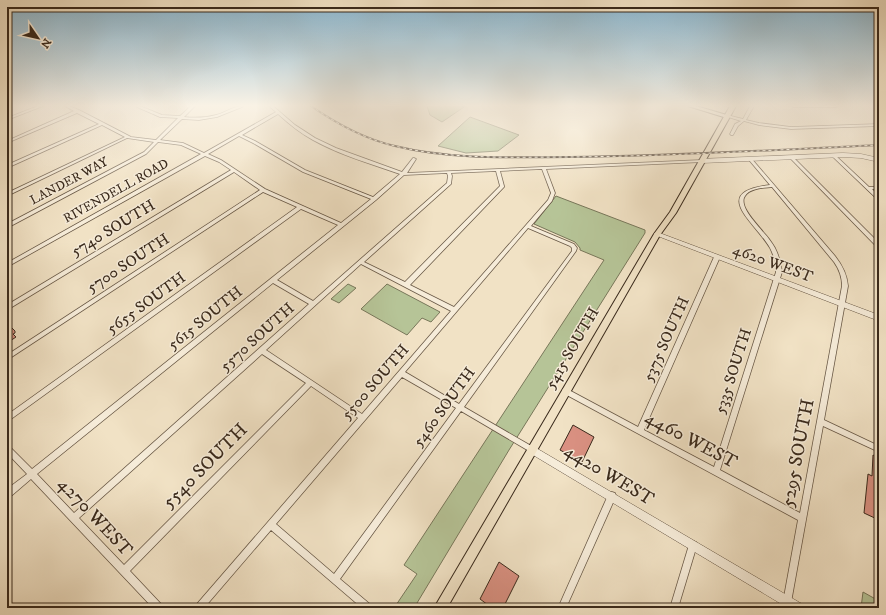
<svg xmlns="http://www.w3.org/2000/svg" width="886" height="615" font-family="'IM FELL DW Pica',serif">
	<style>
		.green { fill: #b6c497; stroke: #78775a }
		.building { fill: #d99081; stroke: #3a2a1c }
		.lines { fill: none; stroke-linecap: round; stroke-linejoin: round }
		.minor-casing { stroke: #685846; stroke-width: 1.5 }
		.tertiary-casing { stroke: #685846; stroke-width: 1 }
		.secondary-casing { stroke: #3a2a1c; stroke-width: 2 }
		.primary-casing { stroke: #3a2a1c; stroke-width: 2 }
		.minor { fill: #f6ecd9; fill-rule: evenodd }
		.tertiary { fill: #f6ecd9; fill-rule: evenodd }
		.secondary { fill: #f6ecd9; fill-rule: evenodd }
		.primary { fill: #f1e2c5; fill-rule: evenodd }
		.rail-casing { stroke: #3a2a1c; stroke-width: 2 }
		.rail { stroke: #f6ecd9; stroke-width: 1; stroke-dasharray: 3; stroke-linecap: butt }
		.labels { text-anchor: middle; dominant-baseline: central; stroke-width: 3; stroke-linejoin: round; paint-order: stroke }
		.far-street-label { font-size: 13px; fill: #3a2a1c; stroke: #f6ecd9 }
		.street-label { font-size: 16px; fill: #3a2a1c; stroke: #f6ecd9 }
		.near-street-label { font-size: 19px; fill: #3a2a1c; stroke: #f6ecd9 }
	</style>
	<rect width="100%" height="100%" fill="#f1e2c5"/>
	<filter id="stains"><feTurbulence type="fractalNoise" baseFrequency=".005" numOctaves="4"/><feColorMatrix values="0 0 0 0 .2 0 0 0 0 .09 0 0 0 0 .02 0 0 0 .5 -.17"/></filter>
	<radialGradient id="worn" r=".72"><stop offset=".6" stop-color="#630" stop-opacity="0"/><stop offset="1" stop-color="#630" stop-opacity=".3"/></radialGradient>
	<!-- green -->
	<g class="green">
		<path d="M427 106H460L464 107 442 122 430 115Z"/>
		<path d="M470 117 519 135 498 151 466 153 438 146Z"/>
		<path d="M556 196 645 230V233L509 450 414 608H394L417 574 404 565 604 260 580 250V248L575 242 534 224Z"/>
		<path d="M348 284 356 288 339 303 331 299Z"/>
		<path d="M387 284 440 312 431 322 422 318 407 335 361 309Z"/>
		<path d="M863 592 879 601V608H861Z"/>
	</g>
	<!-- building -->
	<g class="building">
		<path d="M11 327 15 331V333L13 334 16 337 7 343V329Z"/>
		<path d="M573 425 594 437 582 462 560 450Z"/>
		<path d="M873 455 879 458V520L864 513 868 474 872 476Z"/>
		<path d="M499 562 519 576 503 608H492L480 599Z"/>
	</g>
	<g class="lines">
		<defs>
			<g id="minor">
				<path d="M38 106H43L7 120V118Z"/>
				<path d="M65 106H69L79 110 131 137 156 140 178 118 160 117 137 107 136 106H140L162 115 180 116 191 106H195L184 117C195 118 205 118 216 115 225 113 233 106 243 106L242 107 217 117 199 120 182 119 160 140 183 143 204 153 276 112 269 106H273L295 125 315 138 336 148 402 172 413 158H414L416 159 407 173 702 160 704 161 702 162 546 169 555 193 552 201 531 226 574 244 577 248 576 251 464 407 533 447 534 449 533 451 531 452 529 451 461 411 340 579 371 605 372 608H362L271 530 204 608H195L196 605 358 418 311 386 130 571 162 605 163 608H153L31 479 10 497 7 498V489L27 474 7 453V445L9 446 32 469 338 225 301 209 7 422V415L297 207 263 192 7 360V355L260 190 234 172 7 310V305L231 170 219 162 205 156 7 267V263L201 154 181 145 158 142 146 154 7 228V224L144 152 154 142 127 138 7 196V193L125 137 102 125 7 168V165L99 124 77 113 7 143V141L74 111ZM278 114C289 124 300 133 313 140 340 155 371 164 400 174L373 197 305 170 255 141 242 135ZM239 136 253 143 303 172 371 199 341 223 265 189 221 160 208 154ZM542 169 551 193 548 200 454 307 410 285 504 187V186L500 171ZM496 171 500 186 405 282 364 262 451 184 452 176 451 173ZM447 173 448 176 447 183 313 301 277 280 376 200 404 175ZM528 228 570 246 572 248V251L459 404 405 372ZM361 264 451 311 362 414 266 350ZM273 283 309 304 74 513 37 474ZM262 354 306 383 124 565 79 518ZM402 377 456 408 334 574 276 524Z"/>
				<path d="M750 106H754L746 120 759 123 791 127 879 124V126L791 129 759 125 744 121 738 126 733 135H731L730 134 735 124 741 121 725 116 727 115 743 119Z"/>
				<path d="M791 106H838L836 107H793Z"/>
				<path d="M833 155H835L869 187H879V189H872L879 196V199H877L833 157Z"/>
				<path d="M791 157H793L879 243V248L877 247 791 159Z"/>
				<path d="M749 158H751L835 256C842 265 847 274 848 286L824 420 879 446V452L823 426 790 608H782L798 520 563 393 562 391 563 389 565 388 567 389 638 427 714 257 715 256H719L720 257 644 430 714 467 776 272C776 263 774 256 770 248 755 222 709 192 770 185L749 160ZM772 187 834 262C839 269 842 277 842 286L800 513 720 470 782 272C781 263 779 256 775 248 772 243 768 237 764 233 758 225 738 206 745 196 750 188 764 188 772 187Z"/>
				<path d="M612 492 615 493 616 496 566 608H558L609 493Z"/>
				<path d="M693 541 696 542 697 545 678 608H670L689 545 690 542Z"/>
			</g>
			<g id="tertiary">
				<path d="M843 153 861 154 879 158V162L861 158 843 157 702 163 699 161 702 159Z"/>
				<path d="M657 232 879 315V321L655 235 654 234 655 233Z"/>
				<path d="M531 445 802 604 803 608H788L528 452 527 449 528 446Z"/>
			</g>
			<path id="secondary" d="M688 106H696L730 116 727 118Z"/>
			<path id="primary" d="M730 106H736L676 213 660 235 447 608H434L654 234 670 212Z"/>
		</defs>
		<!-- minor casing -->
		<use href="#minor" class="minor-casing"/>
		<!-- tertiary casing -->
		<use href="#tertiary" class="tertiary-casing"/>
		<!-- secondary casing -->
		<use href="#secondary" class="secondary-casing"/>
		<!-- primary casing -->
		<use href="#primary" class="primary-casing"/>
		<!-- minor -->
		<use href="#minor" class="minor"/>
		<!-- tertiary -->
		<use href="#tertiary" class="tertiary"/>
		<!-- secondary -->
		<use href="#secondary" class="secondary"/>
		<!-- primary -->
		<use href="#primary" class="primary"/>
		<defs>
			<path id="rail" d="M311 106C337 124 364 139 395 146 452 160 512 157 570 157 673 156 776 150 879 145"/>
		</defs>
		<!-- rail casing -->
		<use href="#rail" class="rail-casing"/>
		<!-- rail -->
		<use href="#rail" class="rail"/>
	</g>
	<!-- sky -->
	<linearGradient id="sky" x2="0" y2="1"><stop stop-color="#89b8d3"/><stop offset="0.55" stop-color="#f9f2e5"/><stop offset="1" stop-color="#f9f2e5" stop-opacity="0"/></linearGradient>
	<rect width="886" height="192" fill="url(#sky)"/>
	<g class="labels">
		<!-- far-street labels -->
		<g class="far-street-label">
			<text transform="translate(69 181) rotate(-28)">LANDER WAY</text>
			<text transform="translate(116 191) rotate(-29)">RIVENDELL ROAD</text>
		</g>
		<!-- street labels -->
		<g class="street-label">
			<text transform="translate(113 228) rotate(-31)">5740 SOUTH</text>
			<text transform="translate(128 263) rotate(-33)">5700 SOUTH</text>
			<text transform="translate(773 263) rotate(20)">4620 WEST</text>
			<text transform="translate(146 303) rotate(-36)">5655 SOUTH</text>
			<text transform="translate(205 318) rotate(-39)">5615 SOUTH</text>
			<text transform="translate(257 337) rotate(-42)">5570 SOUTH</text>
			<text transform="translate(666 339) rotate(-66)">5375 SOUTH</text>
			<text transform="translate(572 348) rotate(-60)">5415 SOUTH</text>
			<text transform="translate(733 371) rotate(-72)">5335 SOUTH</text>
			<text transform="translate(375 382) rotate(-49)">5500 SOUTH</text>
			<text transform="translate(444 407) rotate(-54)">5460 SOUTH</text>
		</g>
		<!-- near-street labels -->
		<g class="near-street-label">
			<text transform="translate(691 440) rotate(28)">4460 WEST</text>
			<text transform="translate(798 453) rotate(-79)">5295 SOUTH</text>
			<text transform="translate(205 466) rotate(-45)">5540 SOUTH</text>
			<text transform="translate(609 475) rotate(31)">4420 WEST</text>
			<text transform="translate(95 517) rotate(47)">4270 WEST</text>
		</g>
	</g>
	<!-- margin -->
	<rect width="886" height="615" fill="none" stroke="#f1e2c5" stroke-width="24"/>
	<rect x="8" y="8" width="870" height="599" fill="none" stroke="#3a2a1c" stroke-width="2"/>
	<rect x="12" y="12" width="862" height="591" fill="none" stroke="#3a2a1c"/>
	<!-- north arrow -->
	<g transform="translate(38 38) rotate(124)" stroke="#f6ecd9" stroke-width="3" paint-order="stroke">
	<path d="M0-3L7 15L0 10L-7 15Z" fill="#3a2a1c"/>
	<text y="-6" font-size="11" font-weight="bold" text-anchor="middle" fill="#3a2a1c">N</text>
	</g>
	<rect width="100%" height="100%" filter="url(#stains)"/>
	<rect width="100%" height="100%" fill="url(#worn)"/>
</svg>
